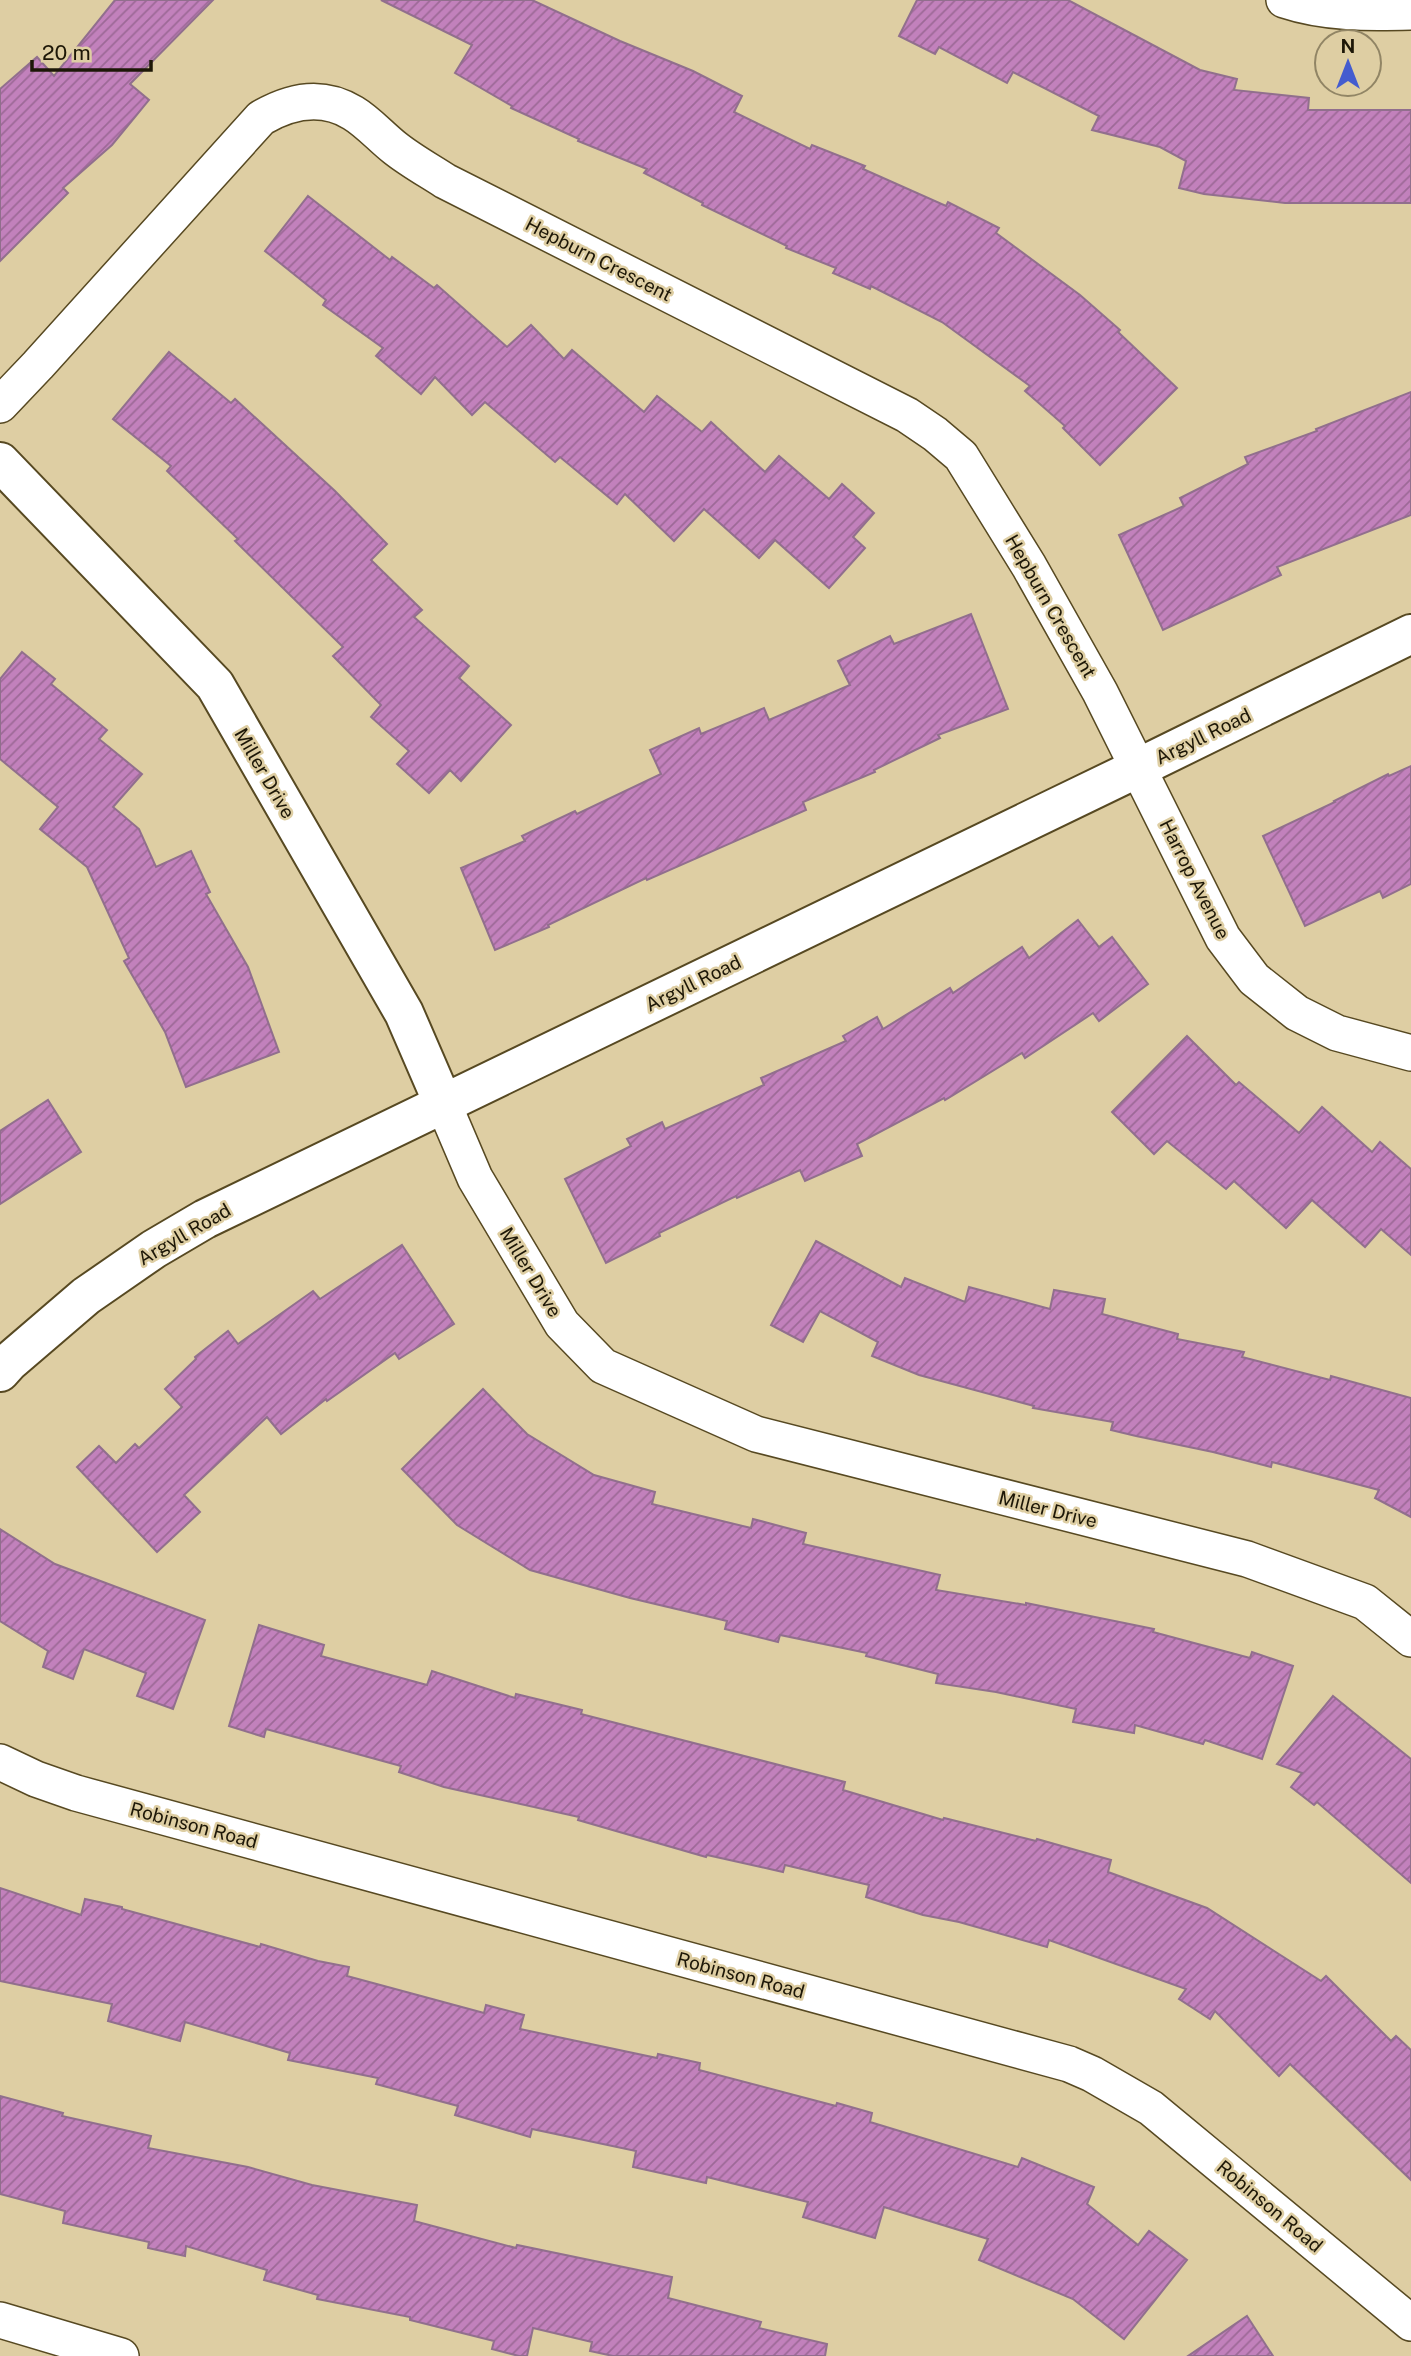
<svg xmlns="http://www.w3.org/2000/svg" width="1411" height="2356" font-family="'Public Sans',sans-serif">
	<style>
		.building { fill: url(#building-hatch); stroke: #916f8d; stroke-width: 2 }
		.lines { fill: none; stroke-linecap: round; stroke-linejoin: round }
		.street-casing { stroke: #574922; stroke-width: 38 }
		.secondary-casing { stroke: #574922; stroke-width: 42 }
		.street { stroke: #fff; stroke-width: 35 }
		.secondary { stroke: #fff; stroke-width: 38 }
		.labels { text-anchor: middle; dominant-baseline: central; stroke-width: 5; stroke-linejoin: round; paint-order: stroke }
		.street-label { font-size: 19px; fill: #1d1707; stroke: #decea3 }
	</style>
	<defs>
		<pattern id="building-hatch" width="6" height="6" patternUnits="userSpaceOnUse" patternTransform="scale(1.75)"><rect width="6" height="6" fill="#c281bc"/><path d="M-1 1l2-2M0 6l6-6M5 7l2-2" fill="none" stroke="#9d6997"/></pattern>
	</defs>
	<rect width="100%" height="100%" fill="#decea3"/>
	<!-- building -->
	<g class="building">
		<path d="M115 0H213L130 84 149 100 112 145 63 188 68 193 0 261V89L37 57 54 76Z"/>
		<path d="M381 0H532L620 41 693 71 742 96 734 112 810 149 812 145 865 166 863 169 946 206 948 202 999 228 996 233 1080 295 1120 330 1118 332 1177 388 1100 465 1063 428 1065 426 1025 391 1030 386 942 322 871 286 870 289 833 273 836 268 786 248 787 246 702 205 703 203 644 173 647 169 578 141 579 139 511 108 512 106 455 73 472 45Z"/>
		<path d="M917 0H1068L1200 70 1237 79 1234 90 1309 98 1308 110H1411V203H1285L1204 194 1179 188 1186 161 1160 147 1092 130 1099 116 1013 72 1007 83 939 47 935 54 899 36Z"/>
		<path d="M308 196 390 260 392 257 434 288 437 285 507 347 531 325 564 359 572 350 644 412 657 396 702 432 711 422 765 472 779 456 829 499 842 484 874 513 853 537 865 548 829 588 775 540 759 558 704 509 674 541 625 494 617 504 560 457 555 462 485 402 472 415 435 377 421 394 376 356 383 348 323 305 326 300 265 251Z"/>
		<path d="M169 352 231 403 235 399 335 491 387 544 371 560 422 610 414 617 469 666 459 678 511 725 461 781 450 770 429 793 397 764 409 751 371 717 381 705 333 656 343 647 235 541 238 539 167 471 171 466 113 419Z"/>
		<path d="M1411 392V515L1277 567 1281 575 1163 630 1119 535 1184 506 1180 498 1248 464 1245 457 1317 431 1316 429Z"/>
		<path d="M971 614 1008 709 938 735 940 738 874 770 875 772 803 802 806 810 647 880 646 878 548 925 549 927 495 950 461 868 525 841 522 836 575 811 577 814 661 774 650 750 699 728 701 734 764 708 769 720 850 685 838 661 890 636 894 644Z"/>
		<path d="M22 652 55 679 51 684 107 730 99 739 142 774 113 807 139 829 156 867 191 851 210 892 206 894 248 967 279 1052 186 1087 165 1032 124 961 129 958 87 867 40 829 58 807 0 759V679Z"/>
		<path d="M1411 766V884L1383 898 1380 891 1305 926 1263 836 1335 802 1334 801 1388 774 1389 776Z"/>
		<path d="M1078 920 1099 947 1112 937 1148 984 1099 1021 1093 1013 1025 1058 1022 1053 945 1100 944 1098 857 1144 862 1156 805 1181 800 1170 737 1198 736 1196 659 1233 660 1236 606 1263 565 1179 631 1146 627 1139 662 1122 665 1129 764 1085 761 1078 846 1041 843 1036 877 1017 883 1029 950 988 953 993 1022 947 1029 958Z"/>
		<path d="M1187 1036 1236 1085 1239 1082 1299 1133 1322 1107 1372 1152 1380 1142 1411 1169V1255L1381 1229 1365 1247 1312 1200 1286 1228 1234 1181 1226 1189 1167 1141 1154 1154 1112 1112Z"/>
		<path d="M48 1100 81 1152 0 1204V1131Z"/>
		<path d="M816 1241 901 1287 905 1278 965 1302 969 1287 1050 1309 1054 1290 1105 1299 1102 1314 1178 1334 1177 1339 1244 1352 1242 1357 1330 1380 1331 1376 1411 1398V1517L1375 1498 1379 1490 1272 1462 1271 1467 1213 1452 1136 1436 1111 1430 1113 1422 1033 1408 1034 1406 919 1375 872 1356 878 1342 820 1311 803 1342 771 1325Z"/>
		<path d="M402 1245 454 1324 399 1359 395 1353 327 1401 326 1399 281 1434 267 1417 184 1495 200 1512 157 1552 77 1467 99 1446 116 1463 135 1444 139 1448 182 1407 165 1389 196 1359 195 1357 228 1331 238 1344 313 1291 320 1299Z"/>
		<path d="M483 1389 527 1434 594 1475 655 1492 652 1504 751 1528 753 1519 806 1533 803 1544 940 1575 936 1590 1026 1605V1603L1154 1629 1153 1632 1250 1658 1252 1652 1293 1666 1262 1759 1205 1740 1203 1744 1135 1725 1134 1733 1073 1722 1076 1709 996 1692 936 1683 938 1674 866 1656 867 1653 780 1635 778 1642 725 1629 727 1621 630 1598 530 1570 457 1525 402 1469Z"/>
		<path d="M0 1529 55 1564 205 1620 173 1709 137 1696 146 1673 84 1649 73 1679 43 1667 48 1651 0 1621Z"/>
		<path d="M259 1625 324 1645 321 1656 427 1685 432 1671 515 1698 516 1694 582 1710 581 1714 845 1782 843 1790 943 1820 944 1818 1036 1841 1037 1839 1111 1860 1108 1872 1207 1908 1321 1981 1326 1976 1391 2041 1396 2036 1411 2050V2180L1290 2064 1279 2076 1215 2011 1210 2019 1179 1999 1186 1989 1049 1940 1047 1947 959 1922 923 1915 866 1897 869 1885 785 1865 783 1872 707 1855 706 1857 578 1820 579 1817 444 1787 399 1772 401 1766 266 1729 264 1737 229 1726Z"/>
		<path d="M1333 1696 1411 1759V1883L1317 1802 1314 1805 1291 1787 1302 1773 1277 1764Z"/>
		<path d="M0 1888 81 1915 85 1899 122 1907V1909L260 1947 261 1944 318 1961 349 1967 347 1976 484 2013 486 2005 524 2015 520 2029 657 2058 658 2054 700 2063 699 2070 836 2106 837 2103 872 2113 870 2122 1018 2167 1022 2158 1094 2187 1087 2204 1138 2245 1149 2231 1187 2260 1124 2339 1073 2299 979 2260 988 2239 884 2207 875 2238 803 2217 808 2202 707 2177 706 2183 633 2167 636 2151 532 2129 530 2137 455 2115 458 2106 376 2084 378 2078 288 2060 290 2053 185 2022 180 2041 108 2021 112 2004 0 1981Z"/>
		<path d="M0 2096 63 2113 62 2116 151 2136 148 2148 248 2167 312 2185 417 2205 414 2221 516 2248 517 2245 672 2277 668 2298 761 2322 759 2328 827 2344 825 2356H613L590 2351 592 2342 533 2328 527 2356H519L492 2349 494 2341 410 2320V2317L317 2299 318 2295 264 2280 267 2270 186 2246 185 2256 148 2248 149 2242 63 2223 65 2211 0 2194Z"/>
		<path d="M1247 2316 1273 2356H1188Z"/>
	</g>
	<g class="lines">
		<defs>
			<g id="street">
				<path d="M1284 0C1326 14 1368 13 1411 12"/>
				<path d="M0 405 38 365 261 118C290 101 322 94 353 113 368 122 381 137 395 148 410 160 428 170 445 181L907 415 935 434 961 456 1029 566 1100 692 1223 938 1254 979 1297 1013 1337 1033 1411 1053"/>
				<path d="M443 1103 475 1178 562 1324 603 1366 756 1434 1247 1559 1365 1602 1411 1639"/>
				<path d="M0 1762 36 1779 76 1793 1069 2064 1092 2074 1151 2108 1411 2323"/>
				<path d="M0 2320 121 2356"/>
			</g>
			<g id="secondary">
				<path d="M0 462 215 685 404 1013 443 1103"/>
				<path d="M0 1372 9 1362 86 1296 154 1249 205 1219 1138 768 1411 634"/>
			</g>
		</defs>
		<!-- street casing -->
		<use href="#street" class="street-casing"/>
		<!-- secondary casing -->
		<use href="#secondary" class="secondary-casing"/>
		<!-- street -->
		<use href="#street" class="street"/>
		<!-- secondary -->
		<use href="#secondary" class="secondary"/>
	</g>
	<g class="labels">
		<!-- street labels -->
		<g class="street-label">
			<text transform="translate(599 259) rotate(27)">Hepburn Crescent</text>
			<text transform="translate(1051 606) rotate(60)">Hepburn Crescent</text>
			<text transform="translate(1203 736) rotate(-26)">Argyll Road</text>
			<text transform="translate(265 773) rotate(60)">Miller Drive</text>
			<text transform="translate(1195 879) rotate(63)">Harrop Avenue</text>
			<text transform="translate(693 983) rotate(-26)">Argyll Road</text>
			<text transform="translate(184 1234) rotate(-30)">Argyll Road</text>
			<text transform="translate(531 1272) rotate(59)">Miller Drive</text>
			<text transform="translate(1048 1509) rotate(14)">Miller Drive</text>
			<text transform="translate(194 1825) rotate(15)">Robinson Road</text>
			<text transform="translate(741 1975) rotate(15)">Robinson Road</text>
			<text transform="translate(1270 2206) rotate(40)">Robinson Road</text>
		</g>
	</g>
	<!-- north arrow -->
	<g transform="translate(1348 63)"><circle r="33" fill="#decea3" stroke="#918565" stroke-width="2"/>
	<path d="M0-5L12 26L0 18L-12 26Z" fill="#445ccf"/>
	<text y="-10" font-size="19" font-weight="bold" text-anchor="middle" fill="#1d1707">N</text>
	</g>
	<!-- scale -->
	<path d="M32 60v10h119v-10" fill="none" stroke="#1d1707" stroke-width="3.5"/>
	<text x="42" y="60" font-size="21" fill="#1d1707" stroke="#decea3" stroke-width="5" paint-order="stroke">20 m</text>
</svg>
